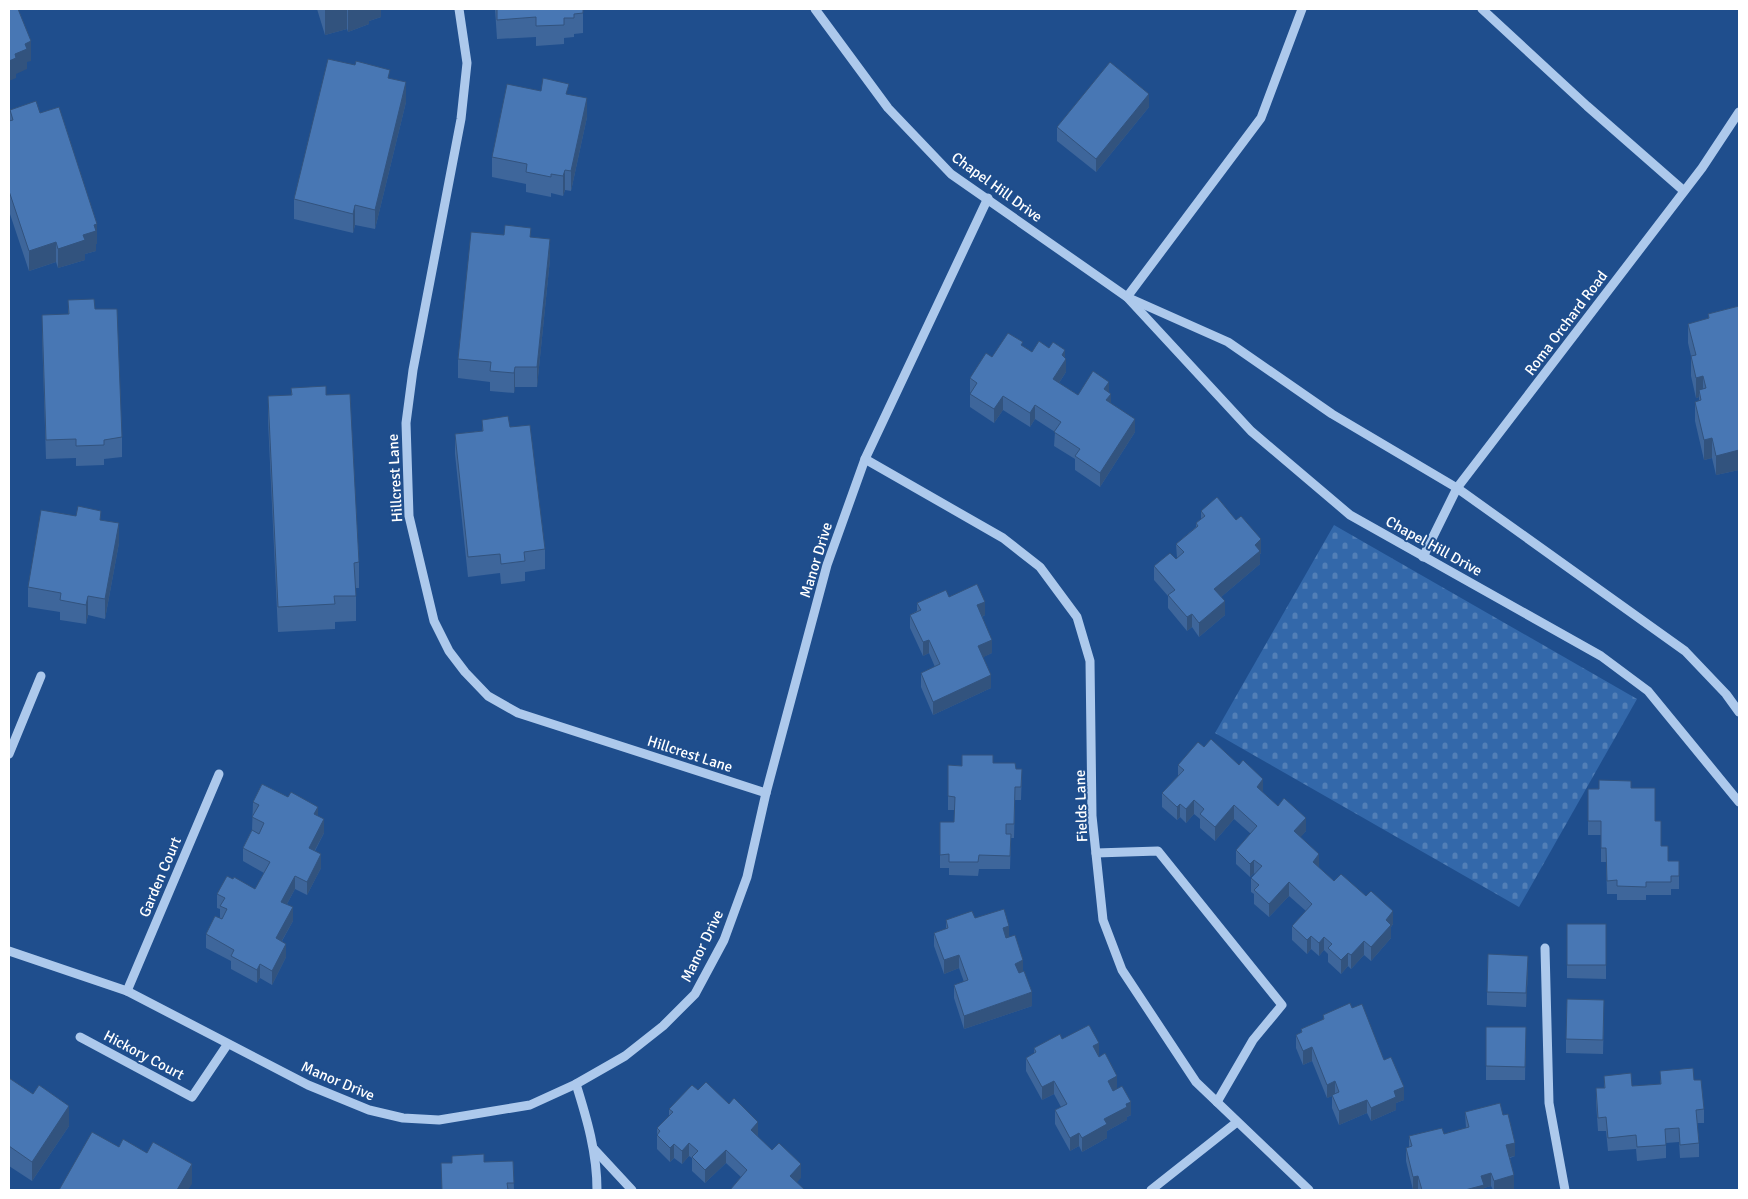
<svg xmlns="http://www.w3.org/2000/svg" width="1748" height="1199" font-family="Signika,sans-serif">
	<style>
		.cemetery { fill: url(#cemetery-stones) }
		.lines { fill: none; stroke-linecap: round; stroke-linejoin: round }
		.minor { stroke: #adc9ec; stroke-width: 9 }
		.wall { fill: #3e669b }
		.shaded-wall { fill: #32537e }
		.building { fill: #4877b4; stroke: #32537e }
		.labels { text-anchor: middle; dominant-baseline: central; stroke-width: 4; stroke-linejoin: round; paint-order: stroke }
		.street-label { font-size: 15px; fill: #fff; stroke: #1f4e8d }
	</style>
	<defs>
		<pattern id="cemetery-stones" width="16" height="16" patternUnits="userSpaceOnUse" patternTransform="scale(1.25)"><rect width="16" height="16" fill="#3368aa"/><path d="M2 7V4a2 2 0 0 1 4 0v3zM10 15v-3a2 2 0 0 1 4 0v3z" fill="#527fb7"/></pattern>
	</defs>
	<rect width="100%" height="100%" fill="#1f4e8d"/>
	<!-- cemetery -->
	<path class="cemetery" d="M1334 525 1637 699 1519 907 1215 733Z"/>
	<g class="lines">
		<!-- minor -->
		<g class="minor">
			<path d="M459 9 467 63 461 119 413 370 406 423 409 516 434 621 449 651 465 672 488 696 518 713 766 793"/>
			<path d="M815 9 888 108 951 174 1127 297 1251 431 1350 515 1601 656 1648 691 1739 802"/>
			<path d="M1482 9 1587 106 1684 191"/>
			<path d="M1127 297 1261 118 1302 9"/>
			<path d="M1129 298 1228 342 1332 414 1457 488 1685 651 1726 694 1739 712"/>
			<path d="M865 459 1003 538 1040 567 1077 617 1090 661 1092 816 1103 920 1122 970 1196 1082 1309 1190"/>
			<path d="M1423 557 1457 488 1702 168 1739 112"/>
			<path d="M9 754 41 676"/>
			<path d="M1096 853 1158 851 1282 1005 1253 1040 1217 1102"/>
			<path d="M1545 948 1549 1103 1565 1190"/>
			<path d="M9 951 127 991 308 1085 369 1110 403 1118 439 1120 530 1105 576 1084 625 1056 663 1026 695 994 724 940 747 877 766 793 827 565 865 459 988 198"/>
			<path d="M127 991 219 774"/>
			<path d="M80 1037 192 1097 227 1045"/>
			<path d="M576 1084C587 1119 597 1153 597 1190"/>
			<path d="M594 1149 632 1190"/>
			<path d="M1151 1190 1237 1122"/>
		</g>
	</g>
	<!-- wall -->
	<g class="wall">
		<path d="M317 9H381V17L369 21V24L348 32 347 29 325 35Z"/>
		<path d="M495 9H583V33L574 34V37L564 38V44L536 46V37L497 39Z"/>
		<path d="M390 79 406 102 375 229 355 225 353 233 294 219V199Z"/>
		<path d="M569 94 587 117 571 191 565 190 563 196 551 193V197L526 192V184L492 177V157Z"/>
		<path d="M1149 107 1096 172 1057 141V127Z"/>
		<path d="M10 110 40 113 97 244H96V251L85 254V260L58 268 56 262 29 271 9 211V121H10Z"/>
		<path d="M504 235 531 237 550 259 537 387H515L514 393 490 391V382L458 378V359Z"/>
		<path d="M68 300 95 309 122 437V457L104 459V465L76 466V458L46 459 42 335V315L68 314Z"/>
		<path d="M1739 306V470L1716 475 1712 458 1704 460 1695 421V402L1699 401V397L1696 398 1691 376V356L1688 343V324L1708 319V314Z"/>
		<path d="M1023 346 1032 352 1049 348 1065 358 1066 372 1059 383 1078 395 1109 393 1111 403 1135 432 1100 487 1075 470V459L1054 446 1055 432 1035 419 1030 427 1003 410 994 423 970 407V394L971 393 970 392V378L992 357Z"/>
		<path d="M291 388 326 395 359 562V588H356V621L335 622V629L278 632 268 421V396L291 395Z"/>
		<path d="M482 420 510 427 545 549V569L525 572V581L501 584 500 573 468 577 455 454V434L482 431Z"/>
		<path d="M1201 511 1261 553 1260 554V564L1221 597 1225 615 1199 637 1192 627 1187 631 1168 608V596L1154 580V566L1176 559 1177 558 1176 544 1196 527V523L1201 519Z"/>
		<path d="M101 520 119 543 105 619 88 615 86 624 60 620V612L28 607V587Z"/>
		<path d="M949 597 985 615 982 617 992 653 983 657 991 688 933 715 921 687V673L935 667 929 653 923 656 910 628V615L917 611V603Z"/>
		<path d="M1204 747 1263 793 1306 831 1300 837 1319 868 1334 881 1393 924 1391 927V938L1371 961 1364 955 1351 969 1348 966 1341 974 1328 962V954L1324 950 1319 956 1311 949 1307 954 1292 940V926L1306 911 1289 896 1269 917 1254 904V894L1251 892V878L1255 874 1254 873 1250 877 1236 864V850L1251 834 1234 819 1215 841 1200 828V819L1194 814 1186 823 1180 817 1177 820 1162 807V793L1178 776V765Z"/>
		<path d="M993 763 1016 769H1022L1021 800H1015L1014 838H1011L1010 869H979L978 876 949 875V868H940V822H954L955 810H948V765L962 766Z"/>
		<path d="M1631 788 1655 821 1661 846 1668 861H1679V889H1671V895H1646V900H1617V894H1607L1606 862H1601V835H1588V789Z"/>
		<path d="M253 802 318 816 324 833 315 851 321 868 307 895 295 889 287 904 293 921 282 941 286 957 272 985 260 978 257 983 231 969V961L206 948V934L220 919V909L217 908V894L233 879 255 889 264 873 243 861V848L252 830Z"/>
		<path d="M975 918 1009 937 1023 972 1032 1006 964 1029 954 998V985L964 982 959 968 944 974 934 946V933L946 929V920Z"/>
		<path d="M1567 924H1606V979L1567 978Z"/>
		<path d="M1528 970 1526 1007 1487 1005V992Z"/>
		<path d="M1352 1008 1384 1060 1404 1100 1396 1103V1110L1371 1121 1367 1113 1339 1125 1332 1108V1096L1327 1098 1312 1061 1303 1065 1296 1048V1035L1301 1033V1029L1323 1020V1015Z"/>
		<path d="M1604 1014 1603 1054 1566 1053V1039Z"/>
		<path d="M1486 1027H1526L1525 1080H1486Z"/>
		<path d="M1062 1039 1099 1056 1131 1115 1127 1117V1120L1107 1131V1138L1082 1152 1079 1146 1070 1151 1055 1124V1110L1061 1107 1054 1094 1042 1100 1026 1071V1058L1034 1054V1048Z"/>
		<path d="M1660 1071 1694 1080 1704 1109V1123H1697L1699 1143V1157L1680 1158 1679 1142 1666 1143V1158L1637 1161 1636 1149 1608 1151 1606 1131H1598L1596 1102V1088H1604V1076L1632 1086 1660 1084Z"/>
		<path d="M9 1078 69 1126 32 1181 9 1166Z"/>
		<path d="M698 1090 758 1135 757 1136 801 1178 741 1177 726 1163 705 1183 692 1171V1158L689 1156 682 1164 674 1158 670 1162 657 1149V1128L669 1116V1109Z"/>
		<path d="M1465 1112 1515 1156 1510 1158 1514 1189 1509 1190H1493L1491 1186 1484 1188V1190H1418V1189L1413 1190 1406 1161V1148L1409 1147V1136L1444 1134 1466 1128Z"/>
		<path d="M513 1161 514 1190H442L484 1162Z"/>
	</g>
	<!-- shaded-wall -->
	<g class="shaded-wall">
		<path d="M325 9H347V29L325 35Z"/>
		<path d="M348 9H381V17L369 21V24L348 32Z"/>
		<path d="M31 41V61L27 62V69L16 74V78L9 81V61L25 44Z"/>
		<path d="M406 82V102L375 229V210Z"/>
		<path d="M1149 94V107L1096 172V159Z"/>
		<path d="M587 98V117L571 191V171Z"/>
		<path d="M565 170V190L563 196V176Z"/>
		<path d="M355 205V225L353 233V214Z"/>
		<path d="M97 224V244H96V251L85 254V260L58 268V249L83 235 94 225Z"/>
		<path d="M550 239V259L537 387V367Z"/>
		<path d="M56 242V262L29 271V251Z"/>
		<path d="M1065 350V361L1066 359V372L1053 392V379L1062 355Z"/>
		<path d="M515 367V387L514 393V373Z"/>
		<path d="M1703 376V396L1699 390V397L1696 398V378Z"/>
		<path d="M1109 382V395L1104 389Z"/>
		<path d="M1111 394V407L1106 400Z"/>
		<path d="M1003 396V410L994 423V409Z"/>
		<path d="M1035 405V419L1030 427V413Z"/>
		<path d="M1135 419V432L1100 487V473Z"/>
		<path d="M1712 438V458L1704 460V440Z"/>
		<path d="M1739 450V470L1716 475V456Z"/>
		<path d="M119 523V543L105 619V599Z"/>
		<path d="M1261 539V553L1260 554V564L1214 603V589L1255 545Z"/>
		<path d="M88 596V615L86 624V605Z"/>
		<path d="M1225 601V615L1199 637V623Z"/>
		<path d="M985 602V615L977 619V605Z"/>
		<path d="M1192 614V627L1187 631V617Z"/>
		<path d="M929 640V653L923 656V642Z"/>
		<path d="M992 640V653L978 660V646Z"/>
		<path d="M991 675V688L933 715V702Z"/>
		<path d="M1263 779V793L1257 787Z"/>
		<path d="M1194 800V814L1186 823V809Z"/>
		<path d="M1180 804V817L1177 820V807Z"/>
		<path d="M1234 805V819L1215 841V827Z"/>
		<path d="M318 807V820L314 814Z"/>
		<path d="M1306 818V831L1294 845V831Z"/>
		<path d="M324 819V833L309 861V848Z"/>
		<path d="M321 854V868L307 895V882Z"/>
		<path d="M1319 854V868L1313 862Z"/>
		<path d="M1254 860V873L1250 877V864Z"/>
		<path d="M295 876V889L281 915V902Z"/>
		<path d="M1289 882V896L1269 917V904Z"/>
		<path d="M293 907V921L276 951V938Z"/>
		<path d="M1393 911V924L1391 927V938L1371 961V947L1386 920Z"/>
		<path d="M1009 926V940L1003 942V928Z"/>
		<path d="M1311 936V949L1307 954V940Z"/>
		<path d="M1324 937V950L1319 956V943Z"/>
		<path d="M1364 941V955L1351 969V955Z"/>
		<path d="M286 944V957L272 985V971Z"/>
		<path d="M1348 953V966L1341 974V960Z"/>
		<path d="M959 955V968L944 974V960Z"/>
		<path d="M1528 956V970L1526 1007V993Z"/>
		<path d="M1023 960V974L1015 977V964Z"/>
		<path d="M260 964V978L257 983V970Z"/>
		<path d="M1032 992V1006L964 1029V1016Z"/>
		<path d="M1099 1043V1057L1093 1060V1046Z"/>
		<path d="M1312 1047V1061L1303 1065V1051Z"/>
		<path d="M1117 1076V1089L1108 1094V1081Z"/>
		<path d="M1054 1081V1094L1042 1100V1087Z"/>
		<path d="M1335 1081V1095L1327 1098V1085Z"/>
		<path d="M1404 1087V1100L1396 1103V1110L1371 1121V1108L1394 1091Z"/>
		<path d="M1367 1100V1113L1339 1125V1111Z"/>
		<path d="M1131 1102V1115L1127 1117V1120L1107 1131V1138L1082 1152V1138L1104 1119Z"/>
		<path d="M69 1106V1126L32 1181V1162Z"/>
		<path d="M758 1122V1135L751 1143V1130Z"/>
		<path d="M1079 1133V1146L1070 1151V1138Z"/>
		<path d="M689 1143V1156L682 1164V1151Z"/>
		<path d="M1515 1143V1156L1506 1158V1145Z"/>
		<path d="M674 1144V1158L670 1162V1148Z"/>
		<path d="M726 1150V1163L705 1183V1170Z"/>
		<path d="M192 1164V1184L188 1190H177Z"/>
		<path d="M801 1164V1178L790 1190V1176Z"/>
		<path d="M1491 1173V1186L1484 1188V1190H1465L1481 1176Z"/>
		<path d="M1514 1175V1189L1509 1190H1494V1181Z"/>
		<path d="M1418 1176V1189L1413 1190V1177Z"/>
	</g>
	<!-- building -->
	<g class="building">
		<path d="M9 9H18L31 41 25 44 27 49 15 54 16 58 9 61Z"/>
		<path d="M497 9H583V13L574 14V18H564V25L536 26V17L497 20Z"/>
		<path d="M328 59 355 65 356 61 390 70 388 78 406 82 375 210 355 205 353 214 294 199Z"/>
		<path d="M1110 62 1149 94 1096 159 1057 127Z"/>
		<path d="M543 78 569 84 566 94 587 98 571 171 565 170 563 176 551 174V177L526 172 527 164 492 157 507 84 541 91Z"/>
		<path d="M36 101 40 113 59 107 97 224 94 225 96 231 83 235 85 240 58 249 56 242 29 251 9 191V121L13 120 10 110Z"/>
		<path d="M505 225 531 228 530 237 550 239 537 367H515L514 373 490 371 491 362 458 359 471 232 504 235Z"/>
		<path d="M94 299 95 309H117L122 437 104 440V445L76 446V439L46 440 42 315 69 314 68 300Z"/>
		<path d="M1739 306V450L1716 456 1712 438 1704 440 1695 402 1701 400 1699 390 1706 388 1703 376 1696 378 1691 356 1696 355 1688 324 1709 318 1708 314Z"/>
		<path d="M1008 333 1023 342 1021 345 1032 352 1039 341 1049 348 1053 342 1065 350 1062 355 1066 359 1053 379 1078 395 1093 371 1109 382 1104 389 1111 394 1106 400 1135 419 1100 473 1075 456 1080 449 1054 432 1061 422 1035 405 1030 413 1003 396 994 409 970 394 977 383 970 378 986 353 992 357Z"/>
		<path d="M326 386V395L350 394 359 562 354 563 356 596H334L335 604 278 607 268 396 292 395 291 388Z"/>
		<path d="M508 416 510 427 530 425 545 549 524 552 525 561 501 564 500 554 468 557 455 434 483 431 482 420Z"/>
		<path d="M1217 497 1236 520 1241 516 1261 539 1255 545 1260 551 1214 589 1225 601 1199 623 1192 614 1187 617 1168 595 1175 590 1154 566 1170 553 1176 559 1184 552 1176 544 1198 526 1196 523 1205 516 1201 511Z"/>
		<path d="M78 506 101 511 100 520 119 523 105 599 88 596 86 605 60 600 61 593 28 587 41 510 76 516Z"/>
		<path d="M977 584 985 602 977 605 992 640 978 646 991 675 933 702 921 673 940 664 929 640 923 642 910 615 921 610 917 603 946 590 949 597Z"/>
		<path d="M1211 739 1239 765 1243 760 1263 779 1257 787 1278 806 1284 798 1306 818 1294 831 1319 854 1313 862 1334 881 1341 874 1366 896 1371 891 1393 911 1386 920 1391 925 1371 947 1364 941 1351 955 1348 953 1341 960 1328 948 1332 944 1324 937 1319 943 1311 936 1307 940 1292 926 1312 904 1289 882 1269 904 1254 890 1259 885 1251 878 1262 866 1254 860 1250 864 1236 850 1257 826 1234 805 1215 827 1200 814 1204 809 1194 800 1186 809 1180 804 1177 807 1162 793 1184 770 1178 765 1198 742 1204 747Z"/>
		<path d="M962 755H993V763H1015L1016 769H1022L1021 787H1015L1014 824H1006V834H1011L1010 856 979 855 978 862H949V854L940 855V822H954L955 797 948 796V765L962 766Z"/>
		<path d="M1599 780 1631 781V788H1655V821H1661V846H1668V861H1679V876H1671V882H1646V887L1617 886V880L1607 881 1606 848H1601V821H1588V789H1599Z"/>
		<path d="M262 784 288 797 291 792 318 807 314 814 324 819 309 848 321 854 307 882 295 876 281 902 293 907 276 938 286 944 272 971 260 964 257 970 231 956 234 950 206 934 215 916 222 919 227 909 220 906 225 898 217 894 227 876 233 879 234 877 255 889 270 862 243 848 252 830 259 834 264 823 252 817 259 805 253 802Z"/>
		<path d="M1004 909 1009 926 1003 928 1006 938 1015 935 1023 960 1015 964 1019 973 1024 971 1032 992 964 1016 954 985 968 980 959 955 944 960 934 933 948 928 946 920 972 911 975 918Z"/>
		<rect x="1567" y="924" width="39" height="41"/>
		<path d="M1488 954 1528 956 1526 993 1487 992Z"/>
		<path d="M1567 999 1604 1000 1603 1040 1566 1039Z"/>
		<path d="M1350 1003 1352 1008 1362 1004 1384 1060 1391 1057 1404 1087 1394 1091 1396 1097 1371 1108 1367 1100 1339 1111 1332 1095 1339 1092 1335 1081 1327 1085 1312 1047 1303 1051 1296 1035 1302 1032 1301 1029 1324 1019 1323 1015Z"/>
		<path d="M1089 1025 1099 1043 1093 1046 1099 1057 1105 1053 1117 1076 1108 1081 1113 1091 1122 1086 1131 1102 1126 1104 1127 1107 1104 1119 1107 1124 1082 1138 1079 1133 1070 1138 1055 1110 1067 1104 1054 1081 1042 1087 1026 1058 1036 1052 1034 1048 1060 1034 1062 1039Z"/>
		<path d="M1486 1027H1526L1525 1067 1486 1066Z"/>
		<path d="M1693 1068 1694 1080H1701L1704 1109 1696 1110 1699 1143 1680 1145 1679 1128 1665 1129 1666 1145 1637 1147 1636 1135 1608 1138 1606 1117 1598 1118 1596 1088H1605L1604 1076 1631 1073 1632 1086 1661 1084 1660 1071Z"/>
		<path d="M9 1078 33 1094 39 1085 69 1106 32 1162 9 1146Z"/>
		<path d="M706 1082 729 1104 734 1098 758 1122 751 1130 772 1150 779 1143 801 1164 790 1176 805 1190H730L747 1170 726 1150 705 1170 692 1157 698 1151 689 1143 682 1151 674 1144 670 1148 657 1135 660 1131 657 1128 673 1112 669 1109 692 1085 698 1090Z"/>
		<path d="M1500 1103 1503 1115 1508 1114 1515 1143 1506 1145 1514 1175 1494 1181 1491 1173 1481 1176 1484 1185 1465 1190H1422L1418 1176 1413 1177 1406 1148 1412 1146 1409 1136 1442 1128 1444 1134 1469 1127 1465 1112Z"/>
		<path d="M92 1132 119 1147 123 1139 147 1153 153 1142 192 1164 177 1190H59Z"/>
		<path d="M484 1154V1162L513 1161 514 1183H507L508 1190H442L441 1163H452V1156Z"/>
	</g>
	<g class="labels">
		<!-- street labels -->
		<g class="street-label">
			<text transform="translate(997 187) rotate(36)">Chapel Hill Drive</text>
			<text transform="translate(1566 323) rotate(-53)">Roma Orchard Road</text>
			<text transform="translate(395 478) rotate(-93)">Hillcrest Lane</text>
			<text transform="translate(1434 546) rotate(29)">Chapel Hill Drive</text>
			<text transform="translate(816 560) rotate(-73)">Manor Drive</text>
			<text transform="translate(690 754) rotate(18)">Hillcrest Lane</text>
			<text transform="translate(1081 806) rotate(-92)">Fields Lane</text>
			<text transform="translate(160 877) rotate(-67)">Garden Court</text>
			<text transform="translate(702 946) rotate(-64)">Manor Drive</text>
			<text transform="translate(144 1055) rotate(28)">Hickory Court</text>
			<text transform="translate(338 1081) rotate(23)">Manor Drive</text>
		</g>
	</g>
	<!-- border -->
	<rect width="1748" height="1199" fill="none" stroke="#ffffff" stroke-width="20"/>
</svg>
